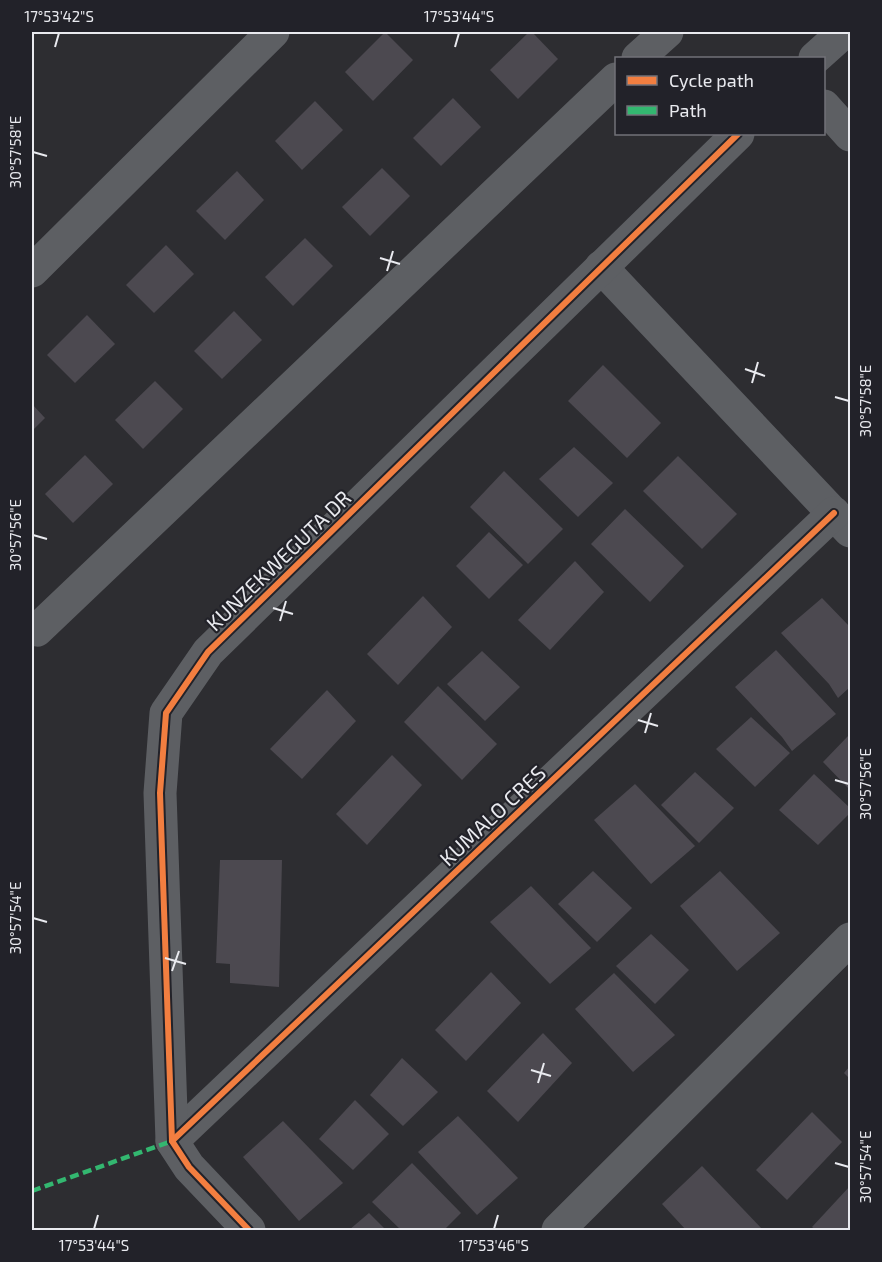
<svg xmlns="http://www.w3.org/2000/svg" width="882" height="1262" font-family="'Exo 2',sans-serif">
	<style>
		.building { fill: #4c4950 }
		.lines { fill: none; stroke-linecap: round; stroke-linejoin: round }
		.minor { stroke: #5d5f63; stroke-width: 33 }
		.quiet { stroke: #33b770; stroke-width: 4.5; stroke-dasharray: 9 4.5; stroke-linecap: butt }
		.cycleway-casing { stroke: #222229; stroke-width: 10 }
		.cycleway { stroke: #f27e40; stroke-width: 6 }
		.ticks { fill: none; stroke: #e9eaef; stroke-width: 2 }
		.labels { text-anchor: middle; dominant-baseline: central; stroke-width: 4.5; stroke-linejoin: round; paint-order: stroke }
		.street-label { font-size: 21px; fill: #e9eaef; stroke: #222229 }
		.neatline { fill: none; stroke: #e9eaef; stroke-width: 2 }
		.ticks-label { font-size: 15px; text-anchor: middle; fill: #e9eaef }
	</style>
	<rect width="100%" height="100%" fill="#2d2d31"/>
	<!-- building -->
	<g class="building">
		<path d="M385 32 413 60 373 101 345 72Z"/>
		<path d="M529 32H532L558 59 518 99 490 70Z"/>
		<path d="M453 98 481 127 441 166 413 138Z"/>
		<path d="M315 101 343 130 302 170 275 141Z"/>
		<path d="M382 168 410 196 370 236 342 207Z"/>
		<path d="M237 171 264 200 225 240 196 211Z"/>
		<path d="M305 238 333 266 293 306 265 277Z"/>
		<path d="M166 245 194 274 154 313 126 285Z"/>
		<path d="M234 311 262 340 222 379 194 351Z"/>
		<path d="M87 315 115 344 75 383 47 355Z"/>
		<path d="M603 365 661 423 627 458 568 401Z"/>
		<path d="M155 381 183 409 143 449 115 420Z"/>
		<path d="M32 404 45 418 32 431Z"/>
		<path d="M574 447 613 483 578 517 539 479Z"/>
		<path d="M85 455 113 484 73 523 45 494Z"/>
		<path d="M678 456 737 514 702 549 643 491Z"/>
		<path d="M504 471 563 529 528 564 470 507Z"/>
		<path d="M625 509 684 566 650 602 591 544Z"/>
		<path d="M489 532 523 565 489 599 456 566Z"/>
		<path d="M575 561 604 592 550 650 518 620Z"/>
		<path d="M423 596 452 627 398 685 367 654Z"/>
		<path d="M822 598 850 627V687L838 698 829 684 781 633Z"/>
		<path d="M776 650 836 714 792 751 782 737 735 687Z"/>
		<path d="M482 651 520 687 485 721 447 684Z"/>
		<path d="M438 686 497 744 462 780 404 722Z"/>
		<path d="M327 690 356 721 302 779 270 749Z"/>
		<path d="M751 717 790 753 755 787 716 749Z"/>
		<path d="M850 734V790L823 762Z"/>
		<path d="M392 755 422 785 367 845 336 814Z"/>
		<path d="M695 772 734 808 699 843 661 805Z"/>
		<path d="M814 774 850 808V813L818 845 779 810Z"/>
		<path d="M635 784 695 846 651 884 594 820Z"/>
		<path d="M220 860H282L279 987 230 983V964L216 963Z"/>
		<path d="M593 871 632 908 597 942 558 904Z"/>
		<path d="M720 871 780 933 737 971 680 906Z"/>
		<path d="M531 886 591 948 550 984 490 922Z"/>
		<path d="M651 934 689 970 655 1004 616 966Z"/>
		<path d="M491 972 521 1003 466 1061 435 1030Z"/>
		<path d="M614 973 675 1035 633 1072 575 1009Z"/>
		<path d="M543 1033 572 1063 518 1122 487 1091Z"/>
		<path d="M402 1058 438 1092 403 1126 370 1095Z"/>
		<path d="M850 1066V1079L844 1073Z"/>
		<path d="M355 1100 389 1134 353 1170 319 1139Z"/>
		<path d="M812 1112 842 1142 787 1200 756 1170Z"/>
		<path d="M458 1116 518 1178 477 1215 418 1152Z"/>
		<path d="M283 1121 343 1183 299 1221 243 1157Z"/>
		<path d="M412 1163 461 1213 444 1230H401L372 1202Z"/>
		<path d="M702 1166 763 1230H686L662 1204Z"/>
		<path d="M850 1186V1230H816L812 1227Z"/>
		<path d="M369 1213 386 1230H349Z"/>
	</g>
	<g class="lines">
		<!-- minor -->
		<g class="minor">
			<path d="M638 58 667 32"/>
			<path d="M815 58 844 32"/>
			<path d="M824 106 850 135"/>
			<path d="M601 267 850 531"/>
			<path d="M32 271 273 32"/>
			<path d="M32 628 37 630 616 79"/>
			<path d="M172 1141 834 513"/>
			<path d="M249 1230 189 1167 172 1141 160 793 166 713 208 652 738 134"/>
			<path d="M558 1230 850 939"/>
		</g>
		<!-- quiet -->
		<path class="quiet" d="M32 1191 172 1141"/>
		<defs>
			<g id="cycleway">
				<path d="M172 1141 834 513"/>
				<path d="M249 1230 189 1167 172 1141 160 793 166 713 208 652 738 134"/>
			</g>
		</defs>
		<!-- cycleway casing -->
		<use href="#cycleway" class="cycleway-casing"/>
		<!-- cycleway -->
		<use href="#cycleway" class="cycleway"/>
	</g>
	<!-- ticks -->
	<path class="ticks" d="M55 47 59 33M455 47 459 33M33 152 47 156M380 258 400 264M387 271 393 251M745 369 765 376M752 383 758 362M835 397 849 401M33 535 47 539M273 608 293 614M280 621 286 601M638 720 658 726M645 733 651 713M835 780 849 784M33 918 47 922M165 958 186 964M172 971 179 951M531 1070 551 1076M538 1083 544 1063M835 1163 849 1167M94 1229 98 1215M494 1229 498 1215"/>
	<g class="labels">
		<!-- street labels -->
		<g class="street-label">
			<text transform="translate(278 560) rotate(-44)">KUNZEKWEGUTA DR</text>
			<text transform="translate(492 815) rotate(-43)">KUMALO CRES</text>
		</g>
	</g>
	<!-- border -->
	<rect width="882" height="1262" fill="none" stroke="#222229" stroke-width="66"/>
	<!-- legend -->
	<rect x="615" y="57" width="210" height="78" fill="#222229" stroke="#727278" stroke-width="1.5"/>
	<rect x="627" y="76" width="30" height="9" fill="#f27e40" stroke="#727278" stroke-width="1.5"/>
	<text x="669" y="87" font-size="18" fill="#e9eaef">Cycle path</text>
	<rect x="627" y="106" width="30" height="9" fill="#33b770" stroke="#727278" stroke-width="1.5"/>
	<text x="669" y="117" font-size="18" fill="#e9eaef">Path</text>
	<rect x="33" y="33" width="816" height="1196" class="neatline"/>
	<g class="ticks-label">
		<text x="59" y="22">17°53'42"S</text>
		<text x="459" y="22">17°53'44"S</text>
		<text transform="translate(16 152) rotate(-90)" y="5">30°57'58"E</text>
		<text transform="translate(866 401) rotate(-90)" y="5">30°57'58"E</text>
		<text transform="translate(16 535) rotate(-90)" y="5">30°57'56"E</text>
		<text transform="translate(866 784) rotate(-90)" y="5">30°57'56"E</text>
		<text transform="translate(16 918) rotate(-90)" y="5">30°57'54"E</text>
		<text transform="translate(866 1167) rotate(-90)" y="5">30°57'54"E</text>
		<text x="94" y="1251">17°53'44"S</text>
		<text x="494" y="1251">17°53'46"S</text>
	</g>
</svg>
